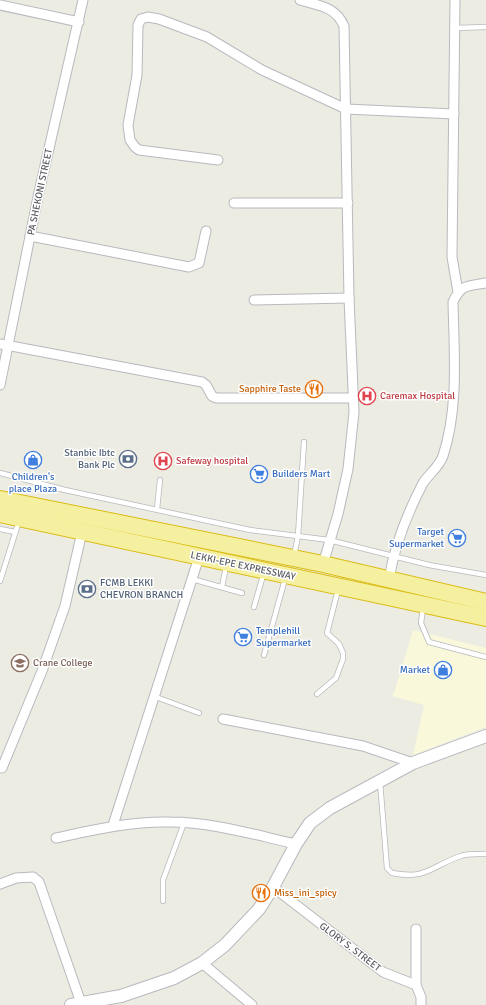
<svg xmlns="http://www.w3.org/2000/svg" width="486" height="1005" font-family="Signika,sans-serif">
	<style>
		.commercial { fill: #faf8da }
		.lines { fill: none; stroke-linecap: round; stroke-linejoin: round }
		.service-casing { stroke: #b8b9be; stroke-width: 6 }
		.minor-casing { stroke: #b8b9be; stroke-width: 11 }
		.tertiary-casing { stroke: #b8b9be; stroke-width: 14 }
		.trunk-casing { stroke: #dbbc15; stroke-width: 18 }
		.service { stroke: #fff; stroke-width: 4.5 }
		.minor { stroke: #fff; stroke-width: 9 }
		.tertiary { stroke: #fff; stroke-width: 12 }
		.trunk { stroke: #f5f0a0; stroke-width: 16 }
		.labels { text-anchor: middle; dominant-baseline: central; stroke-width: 3; stroke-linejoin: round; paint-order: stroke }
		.street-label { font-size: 10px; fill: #5b5d62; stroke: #fff }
		.food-label { font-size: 10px; fill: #c56008; stroke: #fff; text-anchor: end }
		.health-label { font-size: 10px; fill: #be3a42; stroke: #fff; text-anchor: start }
		.service-label { font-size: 10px; fill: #4e5e75; stroke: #fff; text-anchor: end }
		.shop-label { font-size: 10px; fill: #366cbe; stroke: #fff; text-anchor: start }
		.education-label { font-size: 10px; fill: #785e54; stroke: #fff; text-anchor: start }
	</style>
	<rect width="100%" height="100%" fill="#ecece3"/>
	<!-- commercial -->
	<path class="commercial" d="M413 630 486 648V727L413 755 424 705 392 696 394 693Z"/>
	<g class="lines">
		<defs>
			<g id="service">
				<path d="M454 28 486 27"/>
				<path d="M0 473 65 490 250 530 329 540 429 565 486 575"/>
				<path d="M157 509 160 480"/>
				<path d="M0 529 15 532"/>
				<path d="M294 556 298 536 304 442"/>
				<path d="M192 579 242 593"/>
				<path d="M0 581 19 521"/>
				<path d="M222 587 226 566"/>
				<path d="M254 607 264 572"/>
				<path d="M423 608 421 623 429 642 486 657"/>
				<path d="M264 655 285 579"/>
				<path d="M317 694 336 678 343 659V653L339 644 327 633 338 590"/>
				<path d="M156 697 199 713"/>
				<path d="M380 782 387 868 392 873C427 880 431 866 461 856 468 853 478 854 486 854"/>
				<path d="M163 901V880L184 823"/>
			</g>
			<g id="minor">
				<path d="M300 0C319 6 335 6 344 26L349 298 354 412 348 469 338 514 323 564"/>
				<path d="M455 0 452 257 458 292"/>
				<path d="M0 5 79 22"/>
				<path d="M218 160 139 150 135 147 130 140 128 125 137 75 138 25 141 19 148 17 159 19 207 37 262 70 346 109 454 114"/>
				<path d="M234 203H348"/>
				<path d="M30 236 189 267 199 263 206 231"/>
				<path d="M254 300 349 298"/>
				<path d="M0 344 202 382 206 385 212 396 216 398H353"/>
				<path d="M0 385 39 192 83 0"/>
				<path d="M389 580C394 546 407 514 423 483 429 474 439 467 443 456 459 407 454 353 453 302 461 284 468 286 486 283"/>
				<path d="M223 719 363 746 413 763"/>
				<path d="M2 768 42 671 65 606 82 532"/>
				<path d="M113 825 199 557"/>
				<path d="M56 838C93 830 131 821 170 822 212 822 255 835 296 844"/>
				<path d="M0 884 16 878 33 877 39 882 81 1003"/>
				<path d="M273 887 383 972 416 985 421 997V1005"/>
				<path d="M202 963 252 1005"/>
				<path d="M416 985V929"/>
			</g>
			<path id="tertiary" d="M71 1005 121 996 174 978 202 963 225 945 259 909 273 887 296 844 310 823 330 808 413 763 486 736"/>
			<g id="trunk">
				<path d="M0 499 323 564 486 602"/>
				<path d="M0 514 486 618"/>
			</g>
		</defs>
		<!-- service casing -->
		<use href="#service" class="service-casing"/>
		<!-- minor casing -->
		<use href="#minor" class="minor-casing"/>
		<!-- tertiary casing -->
		<use href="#tertiary" class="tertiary-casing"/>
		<!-- trunk casing -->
		<use href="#trunk" class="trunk-casing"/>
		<!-- service -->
		<use href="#service" class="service"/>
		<!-- minor -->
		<use href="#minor" class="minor"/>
		<!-- tertiary -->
		<use href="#tertiary" class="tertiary"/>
		<!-- trunk -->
		<use href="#trunk" class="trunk"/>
	</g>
	<!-- icons -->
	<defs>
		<symbol id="restaurant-ring" viewBox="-11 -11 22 22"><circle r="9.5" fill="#fff" stroke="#e8710a" stroke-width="1.5"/><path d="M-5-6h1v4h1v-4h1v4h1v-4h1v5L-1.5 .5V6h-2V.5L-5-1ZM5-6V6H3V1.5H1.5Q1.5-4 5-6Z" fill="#e8710a"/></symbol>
		<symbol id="hospital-ring" viewBox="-11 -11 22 22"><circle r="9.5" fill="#fff" stroke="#e0444e" stroke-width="1.5"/><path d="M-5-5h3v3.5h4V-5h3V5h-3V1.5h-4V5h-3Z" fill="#e0444e"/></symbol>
		<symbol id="bank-ring" viewBox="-11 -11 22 22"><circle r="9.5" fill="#fff" stroke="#5c6f8a" stroke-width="1.5"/><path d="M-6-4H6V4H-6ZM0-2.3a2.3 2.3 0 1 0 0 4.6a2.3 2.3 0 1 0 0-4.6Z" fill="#5c6f8a"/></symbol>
		<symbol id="shop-ring" viewBox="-11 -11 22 22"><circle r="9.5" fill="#fff" stroke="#3f7fe0" stroke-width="1.5"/><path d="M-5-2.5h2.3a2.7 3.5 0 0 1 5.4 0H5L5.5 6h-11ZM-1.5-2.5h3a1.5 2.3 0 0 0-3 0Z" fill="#3f7fe0"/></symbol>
		<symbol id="supermarket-ring" viewBox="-11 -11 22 22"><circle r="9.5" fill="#fff" stroke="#3f7fe0" stroke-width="1.5"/><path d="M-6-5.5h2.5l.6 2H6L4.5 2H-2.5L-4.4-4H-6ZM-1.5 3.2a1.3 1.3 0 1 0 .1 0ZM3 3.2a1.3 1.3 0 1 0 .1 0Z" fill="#3f7fe0"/></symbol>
		<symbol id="school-ring" viewBox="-11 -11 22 22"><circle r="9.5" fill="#fff" stroke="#8d6e63" stroke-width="1.5"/><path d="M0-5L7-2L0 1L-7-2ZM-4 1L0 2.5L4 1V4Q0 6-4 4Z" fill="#8d6e63"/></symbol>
	</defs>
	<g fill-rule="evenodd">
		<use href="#restaurant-ring" x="304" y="379" width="20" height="20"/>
		<use href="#hospital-ring" x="357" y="386" width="20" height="20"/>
		<use href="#bank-ring" x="118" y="449" width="20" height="20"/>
		<use href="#shop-ring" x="23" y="450" width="20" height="20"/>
		<use href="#hospital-ring" x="153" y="451" width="20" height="20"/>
		<use href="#supermarket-ring" x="249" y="464" width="20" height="20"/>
		<use href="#supermarket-ring" x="447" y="528" width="20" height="20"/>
		<use href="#bank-ring" x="77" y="579" width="20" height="20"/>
		<use href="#supermarket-ring" x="233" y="627" width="20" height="20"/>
		<use href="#school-ring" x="10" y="653" width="20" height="20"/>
		<use href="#shop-ring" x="433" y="660" width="20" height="20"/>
		<use href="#restaurant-ring" x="251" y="883" width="20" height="20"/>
	</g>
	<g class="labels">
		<!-- street labels -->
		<g class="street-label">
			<text transform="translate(40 192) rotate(-78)">PA SHEKONI STREET</text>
			<text transform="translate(243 566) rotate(12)">LEKKI-EPE EXPRESSWAY</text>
			<text transform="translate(350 947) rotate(37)">GLORY S. STREET</text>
		</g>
		<!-- food labels -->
		<g class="food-label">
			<text x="301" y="389">Sapphire Taste</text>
			<text x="274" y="893" text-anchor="start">Miss_ini_spicy</text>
		</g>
		<!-- health labels -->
		<g class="health-label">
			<text x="380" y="396">Caremax Hospital</text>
			<text x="176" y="461">Safeway hospital</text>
		</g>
		<!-- service labels -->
		<g class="service-label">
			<text x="115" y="453">Stanbic Ibtc<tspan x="115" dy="12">Bank Plc</tspan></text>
			<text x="100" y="583" text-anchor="start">FCMB LEKKI<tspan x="100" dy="12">CHEVRON BRANCH</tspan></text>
		</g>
		<!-- shop labels -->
		<g class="shop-label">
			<text x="272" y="474">Builders Mart</text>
			<text x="33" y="477" text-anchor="middle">Children's<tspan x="33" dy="12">place Plaza</tspan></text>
			<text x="444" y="532" text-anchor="end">Target<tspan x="444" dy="12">Supermarket</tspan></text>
			<text x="256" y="631">Templehill<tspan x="256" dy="12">Supermarket</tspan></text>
			<text x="430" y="670" text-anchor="end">Market</text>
		</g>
		<!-- education labels -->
		<g class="education-label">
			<text x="33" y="663">Crane College</text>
		</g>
	</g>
</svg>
